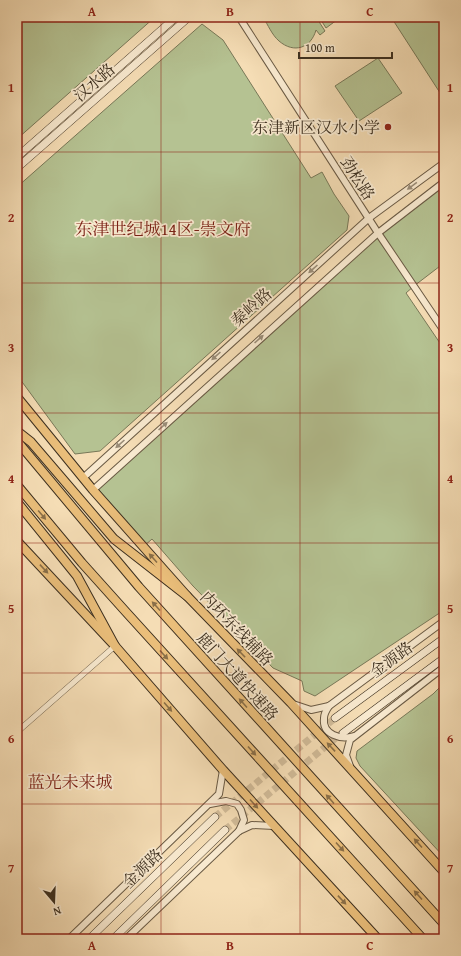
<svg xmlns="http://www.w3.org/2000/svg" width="461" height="956" font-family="'Gentium Book Plus','Noto Serif SC',serif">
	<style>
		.green { fill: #b5c292; stroke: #787858 }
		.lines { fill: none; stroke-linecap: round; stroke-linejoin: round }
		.secondary-tunnel { stroke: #d0ba97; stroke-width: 7; stroke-dasharray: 7 3.5; stroke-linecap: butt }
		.minor-casing { stroke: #6a5a44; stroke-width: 6 }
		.tertiary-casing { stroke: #6a5a44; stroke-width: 8 }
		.secondary-casing { stroke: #3c2f1f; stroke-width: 8 }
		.primary-casing { stroke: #3c2f1f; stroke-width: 10 }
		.trunk-casing { stroke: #3c2f1f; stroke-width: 10 }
		.minor { stroke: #f8e9cf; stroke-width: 5 }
		.tertiary { stroke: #f8e9cf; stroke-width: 6 }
		.secondary { stroke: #f8e9cf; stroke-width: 7 }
		.primary { stroke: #eabe7a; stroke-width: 8 }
		.trunk { stroke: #eabe7a; stroke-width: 8 }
		.oneway { fill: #9a8c77 }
		.oneway2 { fill: #8a6f48 }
		.grid { fill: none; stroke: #8f2418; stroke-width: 1; stroke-opacity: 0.55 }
		.poi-dot { fill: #8f2418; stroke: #f8e9cf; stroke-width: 1.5 }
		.labels { text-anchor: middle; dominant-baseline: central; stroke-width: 3.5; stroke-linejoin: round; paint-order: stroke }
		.street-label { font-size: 16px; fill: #3c2f1f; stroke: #f8e9cf }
		.poi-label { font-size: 16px; fill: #3c2f1f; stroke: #f8e9cf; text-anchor: end }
		.neighbourhood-label { font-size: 17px; fill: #7a1f14; stroke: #f8e9cf }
		.neatline { fill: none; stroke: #8f2418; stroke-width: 1.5 }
		.grid-label { font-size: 13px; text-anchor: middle; font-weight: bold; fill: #8f2418 }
	</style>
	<rect width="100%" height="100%" fill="#f5ddb5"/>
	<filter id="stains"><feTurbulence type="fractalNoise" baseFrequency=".005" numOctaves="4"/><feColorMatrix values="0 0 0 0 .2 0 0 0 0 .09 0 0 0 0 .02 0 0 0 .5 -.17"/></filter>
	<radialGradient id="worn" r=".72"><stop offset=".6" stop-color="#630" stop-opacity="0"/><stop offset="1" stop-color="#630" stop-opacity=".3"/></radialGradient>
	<!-- green -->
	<g class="green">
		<path d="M17 17H155L17 139Z"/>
		<path d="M263 17H316L325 31 320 35 316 30C311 48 294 54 279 41 272 35 268 25 263 17Z"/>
		<path d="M319 17H341L326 28Z"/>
		<path d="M391 17H444V99Z"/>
		<path d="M202 24 223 40 311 178 322 172 334 194 349 216 347 230 100 451 75 454 17 375V187Z"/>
		<path d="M378 58 402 93 359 121 335 86Z"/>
		<path d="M444 184V263L414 286 406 293 444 349V610L315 696 304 691 302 681 273 668 193 586 152 539 143 547 93 490 378 233Z"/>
		<path d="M444 683V857L360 766 356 758 357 751 433 694Z"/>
	</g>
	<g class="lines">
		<!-- secondary-tunnel -->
		<g class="secondary-tunnel">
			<path d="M215 817 335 718"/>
			<path d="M225 830 342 733"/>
		</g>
		<defs>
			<path id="minor" d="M17 732 115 646"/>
			<g id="tertiary">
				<path d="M239 17 378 233 444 331"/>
				<path d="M83 478 369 218 444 163"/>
				<path d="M93 490 378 233 444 182"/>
				<path d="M293 704 311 710 329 706 444 621"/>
				<path d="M329 706C327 709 324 714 324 718 322 735 341 740 354 736"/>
				<path d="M350 766 346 755 350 740 444 667"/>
				<path d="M210 804 226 801 237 804 241 810 244 820 239 831"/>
				<path d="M69 939 219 794 223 770"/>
				<path d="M126 939 239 831 252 825 274 826"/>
			</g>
			<g id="secondary">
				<path d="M17 157 176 17"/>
				<path d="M17 168 189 17"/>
				<path d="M335 718 444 638"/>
				<path d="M343 733 444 658"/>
				<path d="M89 939 215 817"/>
				<path d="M113 939 225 830"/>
			</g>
			<g id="primary">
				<path d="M17 397 93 490 187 596 291 703 444 872"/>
				<path d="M17 541 115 646 223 770 378 939"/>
			</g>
			<g id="trunk">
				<path d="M17 431 31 442 114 539 187 596"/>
				<path d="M17 441 139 587 444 924"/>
				<path d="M17 485 82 563 126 612 423 939"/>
				<path d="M17 502 77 576 115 646"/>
			</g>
		</defs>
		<!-- minor casing -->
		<use href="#minor" class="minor-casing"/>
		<!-- tertiary casing -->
		<use href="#tertiary" class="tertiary-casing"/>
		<!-- secondary casing -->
		<use href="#secondary" class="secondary-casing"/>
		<!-- primary casing -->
		<use href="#primary" class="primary-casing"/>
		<!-- trunk casing -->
		<use href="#trunk" class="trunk-casing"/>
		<!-- minor -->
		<use href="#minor" class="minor"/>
		<!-- tertiary -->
		<use href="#tertiary" class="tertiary"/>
		<!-- secondary -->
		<use href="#secondary" class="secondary"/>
		<!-- primary -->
		<use href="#primary" class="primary"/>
		<!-- trunk -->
		<use href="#trunk" class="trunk"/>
	</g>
	<!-- one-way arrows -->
	<defs><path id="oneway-solid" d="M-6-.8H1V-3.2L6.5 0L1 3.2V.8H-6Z"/></defs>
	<g class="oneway">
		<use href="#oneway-solid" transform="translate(412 186) rotate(144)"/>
		<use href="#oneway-solid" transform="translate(313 269) rotate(138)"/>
		<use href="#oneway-solid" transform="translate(259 339) rotate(-42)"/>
		<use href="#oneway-solid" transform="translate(216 356) rotate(138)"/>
		<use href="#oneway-solid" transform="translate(163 426) rotate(-42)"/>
		<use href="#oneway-solid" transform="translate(120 444) rotate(138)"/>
	</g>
	<g class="oneway2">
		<use href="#oneway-solid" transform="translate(42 515) rotate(50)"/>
		<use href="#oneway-solid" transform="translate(153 558) rotate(-132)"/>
		<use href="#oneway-solid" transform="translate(44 569) rotate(47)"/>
		<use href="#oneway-solid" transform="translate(156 606) rotate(-132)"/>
		<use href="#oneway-solid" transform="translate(241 653) rotate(-134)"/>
		<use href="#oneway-solid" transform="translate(164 655) rotate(48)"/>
		<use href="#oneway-solid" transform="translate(243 703) rotate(-132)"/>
		<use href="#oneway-solid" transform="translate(168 707) rotate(49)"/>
		<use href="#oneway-solid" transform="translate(331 747) rotate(-133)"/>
		<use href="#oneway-solid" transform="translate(252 751) rotate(48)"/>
		<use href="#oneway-solid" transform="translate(330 799) rotate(-132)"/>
		<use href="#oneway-solid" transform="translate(254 804) rotate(48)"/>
		<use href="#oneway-solid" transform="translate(418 843) rotate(-132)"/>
		<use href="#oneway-solid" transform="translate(340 847) rotate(48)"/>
		<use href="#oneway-solid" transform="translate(418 895) rotate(-132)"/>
		<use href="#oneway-solid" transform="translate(342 900) rotate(47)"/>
	</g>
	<!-- grid -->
	<path class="grid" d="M161 17V939M300 17V939M17 152H444M17 283H444M17 413H444M17 543H444M17 673H444M17 804H444"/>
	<!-- markers -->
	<circle class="poi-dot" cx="388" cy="127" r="4"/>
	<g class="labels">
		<!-- street labels -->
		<g class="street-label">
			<text transform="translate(94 82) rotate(-41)">汉水路</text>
			<text transform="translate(358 178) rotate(57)">劲松路</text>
			<text transform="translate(251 307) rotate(-42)">秦岭路</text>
			<text transform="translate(237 628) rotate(46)">内环东线辅路</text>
			<text transform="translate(391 659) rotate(-36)">金源路</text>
			<text transform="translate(238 676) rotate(48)">鹿门大道快速路</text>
			<text transform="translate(142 868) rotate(-44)">金源路</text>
		</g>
		<!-- poi labels -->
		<g class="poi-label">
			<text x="380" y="127">东津新区汉水小学</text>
		</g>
		<!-- neighbourhood labels -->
		<g class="neighbourhood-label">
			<text x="163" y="228">东津世纪城14区-崇文府</text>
			<text x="70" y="781">蓝光未来城</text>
		</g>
	</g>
	<!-- margin -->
	<rect width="461" height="956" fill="none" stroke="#f5ddb5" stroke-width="44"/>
	<!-- north arrow -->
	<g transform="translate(54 902) rotate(161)" stroke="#f8e9cf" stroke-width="3" paint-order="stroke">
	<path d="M0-3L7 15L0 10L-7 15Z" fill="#3c2f1f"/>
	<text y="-6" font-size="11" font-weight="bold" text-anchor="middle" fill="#3c2f1f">N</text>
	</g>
	<!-- scale -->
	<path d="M299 52v6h93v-6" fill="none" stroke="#3c2f1f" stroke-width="2"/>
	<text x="305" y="52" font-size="12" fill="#3c2f1f" stroke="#f8e9cf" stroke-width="3" paint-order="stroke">100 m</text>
	<rect x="22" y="22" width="417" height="912" class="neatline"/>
	<g class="grid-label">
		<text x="92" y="16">A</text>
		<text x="230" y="16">B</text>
		<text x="370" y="16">C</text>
		<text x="11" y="92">1</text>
		<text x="450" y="92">1</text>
		<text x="11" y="222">2</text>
		<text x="450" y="222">2</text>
		<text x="11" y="352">3</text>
		<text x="450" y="352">3</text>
		<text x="11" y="483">4</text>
		<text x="450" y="483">4</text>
		<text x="11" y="613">5</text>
		<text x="450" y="613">5</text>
		<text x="11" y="743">6</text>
		<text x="450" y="743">6</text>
		<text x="11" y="873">7</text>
		<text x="450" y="873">7</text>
		<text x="92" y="950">A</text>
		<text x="230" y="950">B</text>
		<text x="370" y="950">C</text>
	</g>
	<rect width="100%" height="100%" filter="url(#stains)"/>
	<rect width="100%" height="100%" fill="url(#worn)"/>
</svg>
